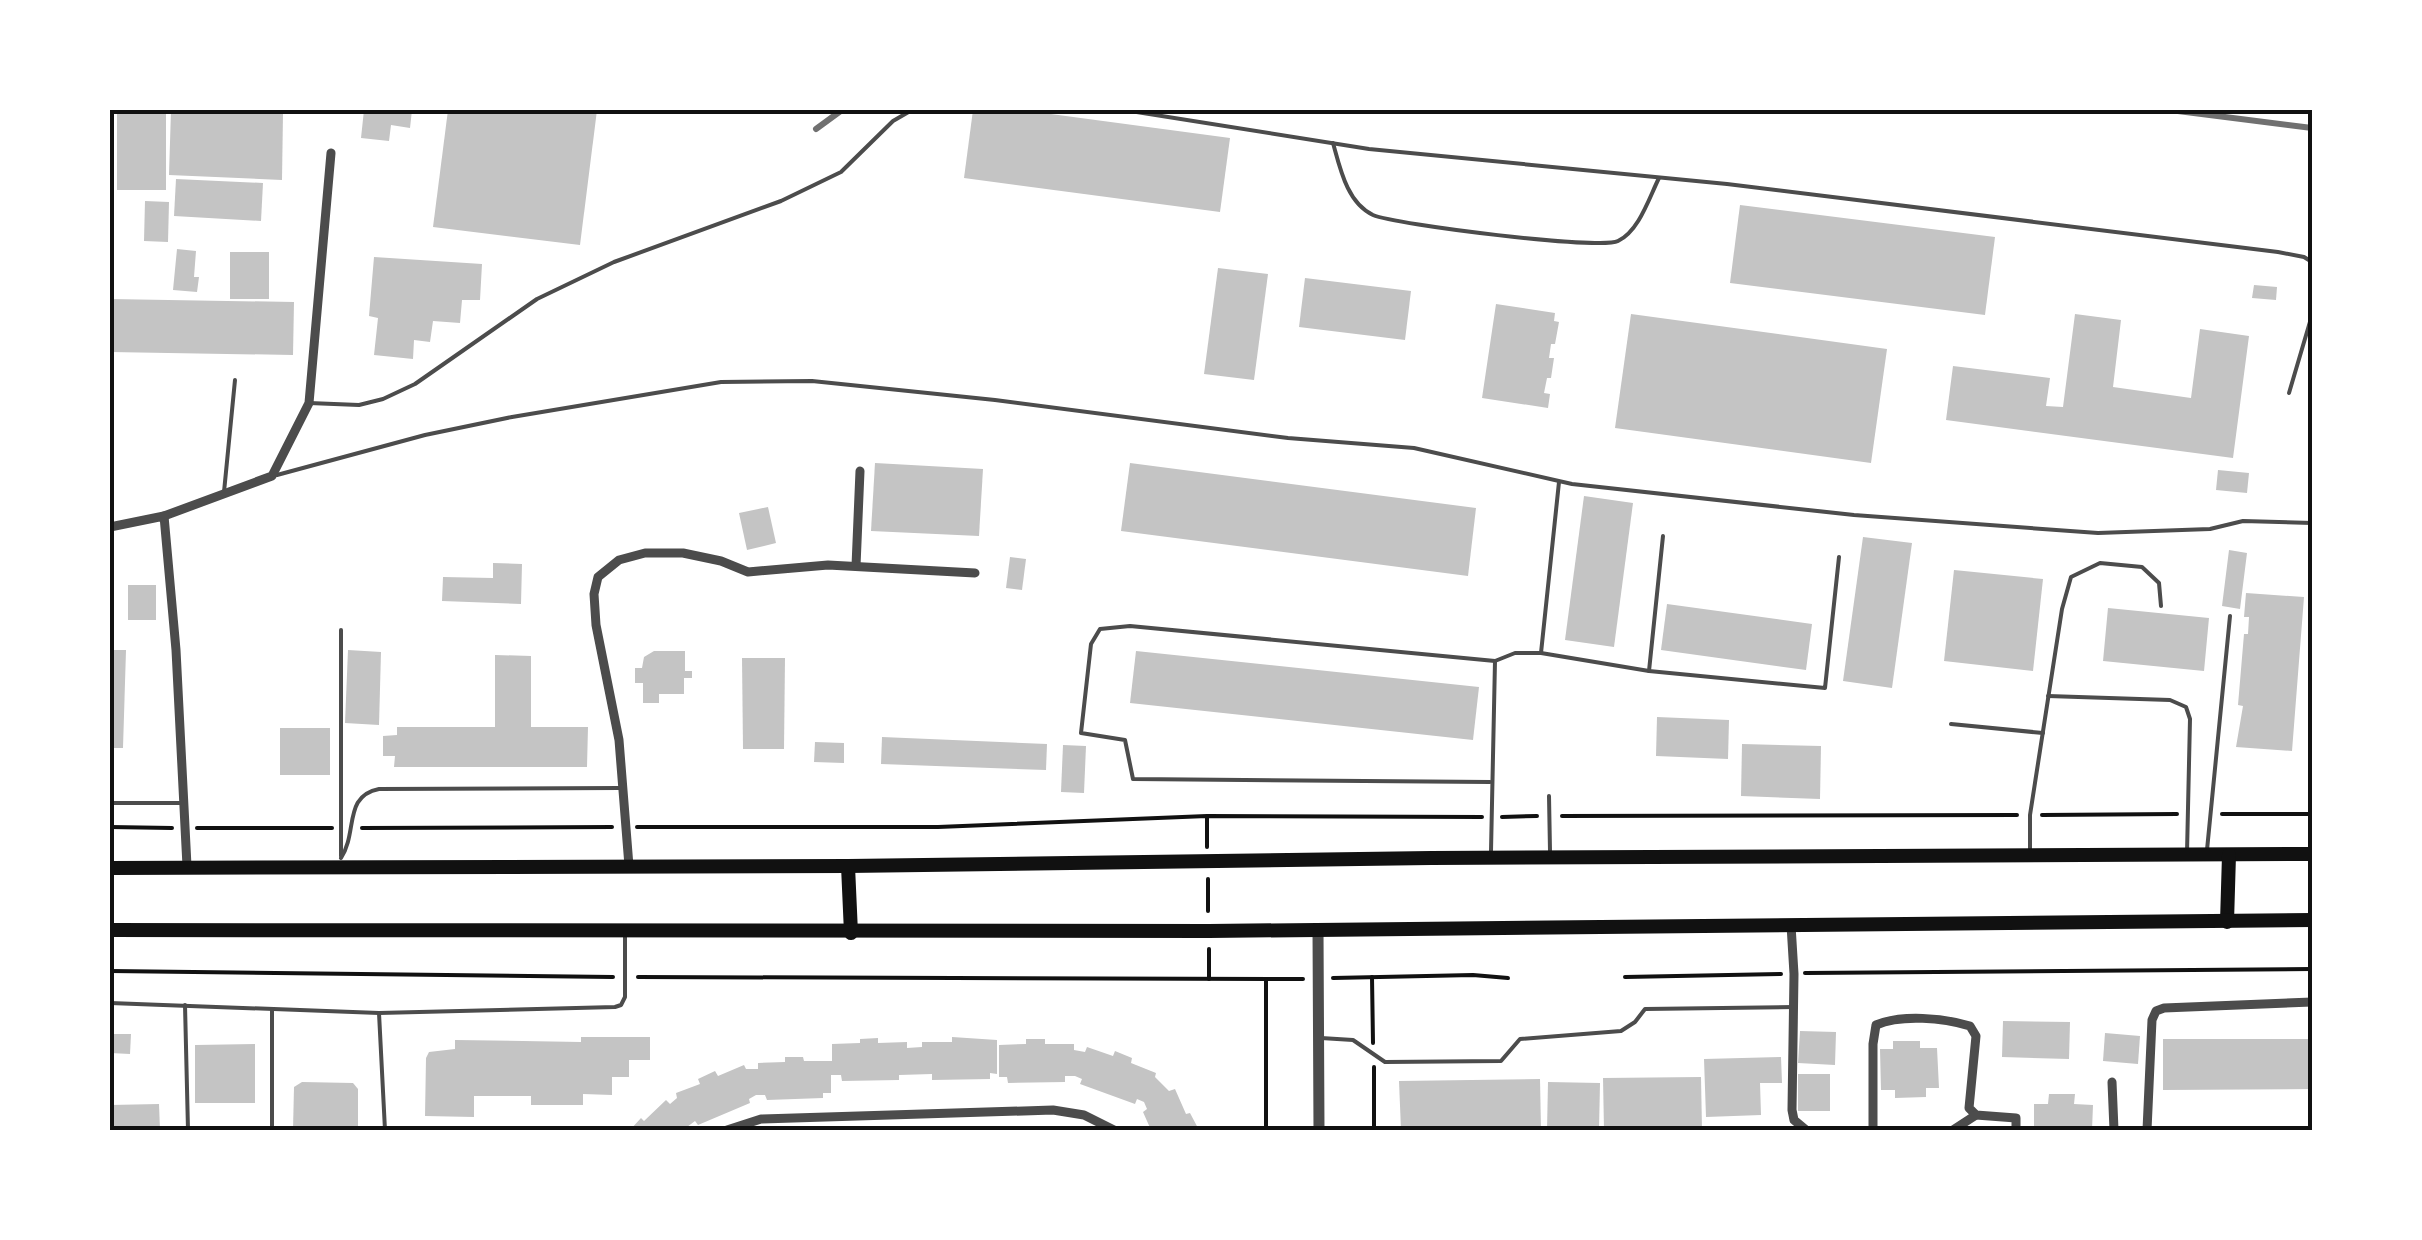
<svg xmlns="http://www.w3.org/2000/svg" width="2422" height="1240" font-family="'Nunito Sans',sans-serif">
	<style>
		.building { fill: #c4c4c4 }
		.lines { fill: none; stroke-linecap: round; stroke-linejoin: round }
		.path { stroke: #111; stroke-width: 4 }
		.service { stroke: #4c4c4c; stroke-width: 4 }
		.minor { stroke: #4c4c4c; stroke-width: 9 }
		.tertiary { stroke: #4c4c4c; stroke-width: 11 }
		.trunk { stroke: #111; stroke-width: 14 }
		.rail { stroke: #707070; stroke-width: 6 }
		.neatline { fill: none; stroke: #111; stroke-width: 4 }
	</style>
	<rect width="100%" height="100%" fill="#fff"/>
	<!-- building -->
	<g class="building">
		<rect x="117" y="110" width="49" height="80"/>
		<path d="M171 110 283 113 282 180 169 175Z"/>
		<path d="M364 110H412L410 128 391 125 389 141 361 138Z"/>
		<path d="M448 110H597L580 245 433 227Z"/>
		<path d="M973 110H1021L1230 138 1220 212 964 178Z"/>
		<path d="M176 179 263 183 261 221 174 216Z"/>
		<path d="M145 201 169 202 168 242 144 241Z"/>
		<path d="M1740 205 1995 237 1985 315 1730 283Z"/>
		<path d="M177 249 196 251 194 277H199L197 292 173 290Z"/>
		<rect x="230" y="252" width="39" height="47"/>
		<path d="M374 257 482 264 480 300H462L460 323 433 321 430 342 414 340 413 359 374 355 378 318 369 316Z"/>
		<path d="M1218 268 1268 274 1254 380 1204 374Z"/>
		<path d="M1305 278 1411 291 1405 340 1299 327Z"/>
		<path d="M2254 285 2277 287 2276 300 2252 298Z"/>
		<path d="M110 299 294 302 293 355 110 352Z"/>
		<path d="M1496 304 1555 313 1554 321 1559 322 1555 344H1551L1549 358H1554L1551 378H1547L1544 393 1550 394 1548 408 1482 398Z"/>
		<path d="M1631 314 1887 349 1871 463 1615 428Z"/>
		<path d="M2075 314 2121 320 2113 387 2191 398 2200 329 2249 336 2233 458 1946 420 1953 366 2050 378 2046 406 2063 407Z"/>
		<path d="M875 463 983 469 979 536 871 531Z"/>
		<path d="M1130 463 1476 508 1468 576 1121 531Z"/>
		<path d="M2218 470 2249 473 2247 493 2216 490Z"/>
		<path d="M1584 496 1633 503 1614 647 1565 640Z"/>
		<path d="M768 507 776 543 747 550 739 513Z"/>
		<path d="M1863 537 1912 543 1892 688 1843 681Z"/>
		<path d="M2229 550 2247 553 2240 609 2222 606Z"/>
		<path d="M1010 557 1026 559 1022 590 1006 588Z"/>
		<path d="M493 563 522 564 521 604 442 601 443 577 493 578Z"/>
		<path d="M1954 570 2043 579 2033 671 1944 661Z"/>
		<rect x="128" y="585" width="28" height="35"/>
		<path d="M2246 593 2304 597 2292 751 2236 747 2243 706 2238 705 2244 634H2248L2249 617H2244Z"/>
		<path d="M1667 604 1812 624 1806 670 1661 650Z"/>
		<path d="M2108 608 2209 618 2204 671 2103 661Z"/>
		<path d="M110 650H126L123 748H110Z"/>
		<path d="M348 650 381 652 379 725 345 723Z"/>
		<path d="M654 651H685V671H692V678H684V694H659V703H643V683H635V668H642L644 657Z"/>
		<path d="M1136 651 1479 687 1473 740 1130 703Z"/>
		<path d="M495 655 531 656V727H588L587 767H394L395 756H383V736L397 735V727H495Z"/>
		<path d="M742 658H785L784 749H743Z"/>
		<path d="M1657 717 1729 720 1728 759 1656 756Z"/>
		<rect x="280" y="728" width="50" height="47"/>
		<path d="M882 737 1047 744 1046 770 881 764Z"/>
		<path d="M815 742 844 743V763L814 762Z"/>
		<path d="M1742 744 1821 746 1820 799 1741 796Z"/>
		<path d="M1063 745 1086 746 1084 793 1061 792Z"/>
		<path d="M2003 1021 2070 1022 2069 1059 2002 1057Z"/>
		<path d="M1800 1031 1836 1032 1835 1065 1798 1063Z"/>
		<path d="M2105 1033 2140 1036 2138 1064 2103 1061Z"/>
		<path d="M110 1034H131L130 1054 110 1053Z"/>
		<path d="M581 1037H650V1060H629V1077H612V1095L583 1094V1105H531V1096H474V1117L425 1116 426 1058 429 1052 455 1049V1040L581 1042Z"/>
		<path d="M952 1037 997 1040V1074L990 1073V1079L932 1080V1074L899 1075V1080L842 1081 841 1075H831V1093H823V1098L767 1100 765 1095H756L749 1099 750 1103 698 1125 695 1121 683 1130H630L641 1118 644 1121 666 1100 670 1104 677 1098 676 1093 700 1084 698 1079 715 1071 718 1076 744 1065 746 1069H758V1063L785 1062V1057H803L804 1061H832V1044L860 1043V1039L878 1038V1043L907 1042V1048L922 1047V1042H952Z"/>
		<path d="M1026 1039H1045V1044H1074V1050L1085 1052 1087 1047 1113 1056 1115 1051 1132 1058 1131 1063 1156 1073 1155 1077 1169 1091 1175 1089 1186 1114 1190 1113 1199 1130H1151L1143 1112 1147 1109 1144 1102 1137 1099 1135 1104 1080 1084 1082 1079 1075 1076H1065V1082L1008 1083 1007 1077H999V1045L1026 1044Z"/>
		<path d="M2163 1039H2312V1089L2163 1090Z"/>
		<path d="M1893 1041H1920V1048H1937L1939 1088H1926V1097L1895 1098V1090H1881L1880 1049H1893Z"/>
		<path d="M255 1044V1103H195V1045Z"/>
		<path d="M1781 1057 1782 1083H1760L1761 1115 1706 1117 1704 1059Z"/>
		<rect x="1798" y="1074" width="32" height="37"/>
		<path d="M1701 1077 1702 1130H1604L1603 1078Z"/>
		<path d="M1540 1079 1541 1130H1401L1399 1081Z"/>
		<path d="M302 1082 353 1083 358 1089V1130H293L294 1087Z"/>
		<path d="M1548 1082 1600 1083 1599 1130H1547Z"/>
		<path d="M2049 1094H2075L2074 1104 2093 1105 2092 1130H2034V1104H2048Z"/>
		<path d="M159 1104 160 1130H110V1105Z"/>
	</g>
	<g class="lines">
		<!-- path -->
		<g class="path">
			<path d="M2222 814H2312"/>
			<path d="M2042 815 2177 814"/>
			<path d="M1562 816 2017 815"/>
			<path d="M1207 817V847"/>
			<path d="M1502 817 1537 816"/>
			<path d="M110 827 172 828"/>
			<path d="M637 827H938L1207 816 1482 817"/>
			<path d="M197 828H332"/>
			<path d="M362 828 612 827"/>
			<path d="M1208 879V911"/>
			<path d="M1209 949V979"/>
			<path d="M110 971 613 977"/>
			<path d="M1805 973 2312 969"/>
			<path d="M638 977 1303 979"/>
			<path d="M1372 977 1373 1043"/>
			<path d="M1625 977 1781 974"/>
			<path d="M1333 978 1473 975 1508 978"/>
			<path d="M1266 980V1130"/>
			<path d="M1374 1130V1067"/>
		</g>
		<!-- service -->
		<g class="service">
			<path d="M1124 110 1369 149 1727 184 2278 252 2304 257 2312 262"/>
			<path d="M1333 143C1340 168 1347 203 1373 215 1396 225 1601 250 1618 241 1639 231 1649 198 1659 178"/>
			<path d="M2289 393 2312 315"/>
			<path d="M309 403 359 405 383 399 415 384 537 299 614 262 781 201 841 172 893 121 912 110"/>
			<path d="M277 475 425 435 512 417 721 382 812 381 995 400 1288 438 1414 448 1572 484 1854 515 2098 533 2210 529 2243 521 2312 523"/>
			<path d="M224 492 235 380"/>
			<path d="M341 630V856"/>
			<path d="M1541 653 1649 671 1825 688 1839 557"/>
			<path d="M1649 671 1663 536"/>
			<path d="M2048 696 2170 700 2186 707 2190 719 2187 853"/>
			<path d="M1951 724 2043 733"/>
			<path d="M1490 782 1133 779 1125 740 1081 733 1091 644 1100 629 1130 626 1495 661 1515 653H1541L1559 482"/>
			<path d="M1549 796 1550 851"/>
			<path d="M110 803H184"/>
			<path d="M2030 850V815L2062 609 2071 577 2100 563 2142 567 2159 583 2161 606"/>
			<path d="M2207 850 2230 616"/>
			<path d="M1491 851 1495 661"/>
			<path d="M341 858C358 832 343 796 379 789L620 788"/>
			<path d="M110 1003 379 1013 615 1007 621 1005 625 997V937"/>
			<path d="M185 1005 188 1130"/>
			<path d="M379 1013 385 1130"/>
			<path d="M1321 1038 1353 1040 1385 1062 1501 1061 1520 1039 1621 1031 1635 1022 1645 1009 1794 1007"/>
			<path d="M272 1130V1010"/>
			<path d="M2302 1130 2312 1129"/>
		</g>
		<!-- minor -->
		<g class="minor">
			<path d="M164 516 272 476 309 403 331 153"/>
			<path d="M110 527 164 516 176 650 187 866"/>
			<path d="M856 566 860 471"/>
			<path d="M629 866 619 740 596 625 594 594 598 577 619 560 645 553H683L721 561 748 572 828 565 975 573"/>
			<path d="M1791 925 1794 974 1792 1110 1794 1120 1806 1130"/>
			<path d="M2112 1082 2114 1130"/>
			<path d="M727 1130 761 1119 1053 1110 1084 1115 1114 1130"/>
			<path d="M1873 1130V1044L1876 1025C1902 1014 1943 1018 1970 1026L1976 1036 1969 1108 1976 1115 2016 1118V1130"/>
			<path d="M1953 1130 1976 1115"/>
			<path d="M2147 1130 2152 1020 2156 1011 2164 1008 2312 1002"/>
		</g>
		<!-- tertiary -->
		<path class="tertiary" d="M1318 930 1319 1130"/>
		<!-- trunk -->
		<g class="trunk">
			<path d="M848 866 851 933"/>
			<path d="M110 868 848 866 1431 858 2312 854"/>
			<path d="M2227 922 2229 855"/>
			<path d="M110 930 1209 931 2312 920"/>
		</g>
		<!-- rail -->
		<g class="rail">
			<path d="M2170 110 2312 128"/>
			<path d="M816 129 842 110"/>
		</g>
	</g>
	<!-- border -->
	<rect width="2422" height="1240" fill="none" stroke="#ffffff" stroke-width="225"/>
	<rect x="112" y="112" width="2198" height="1016" class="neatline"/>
</svg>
